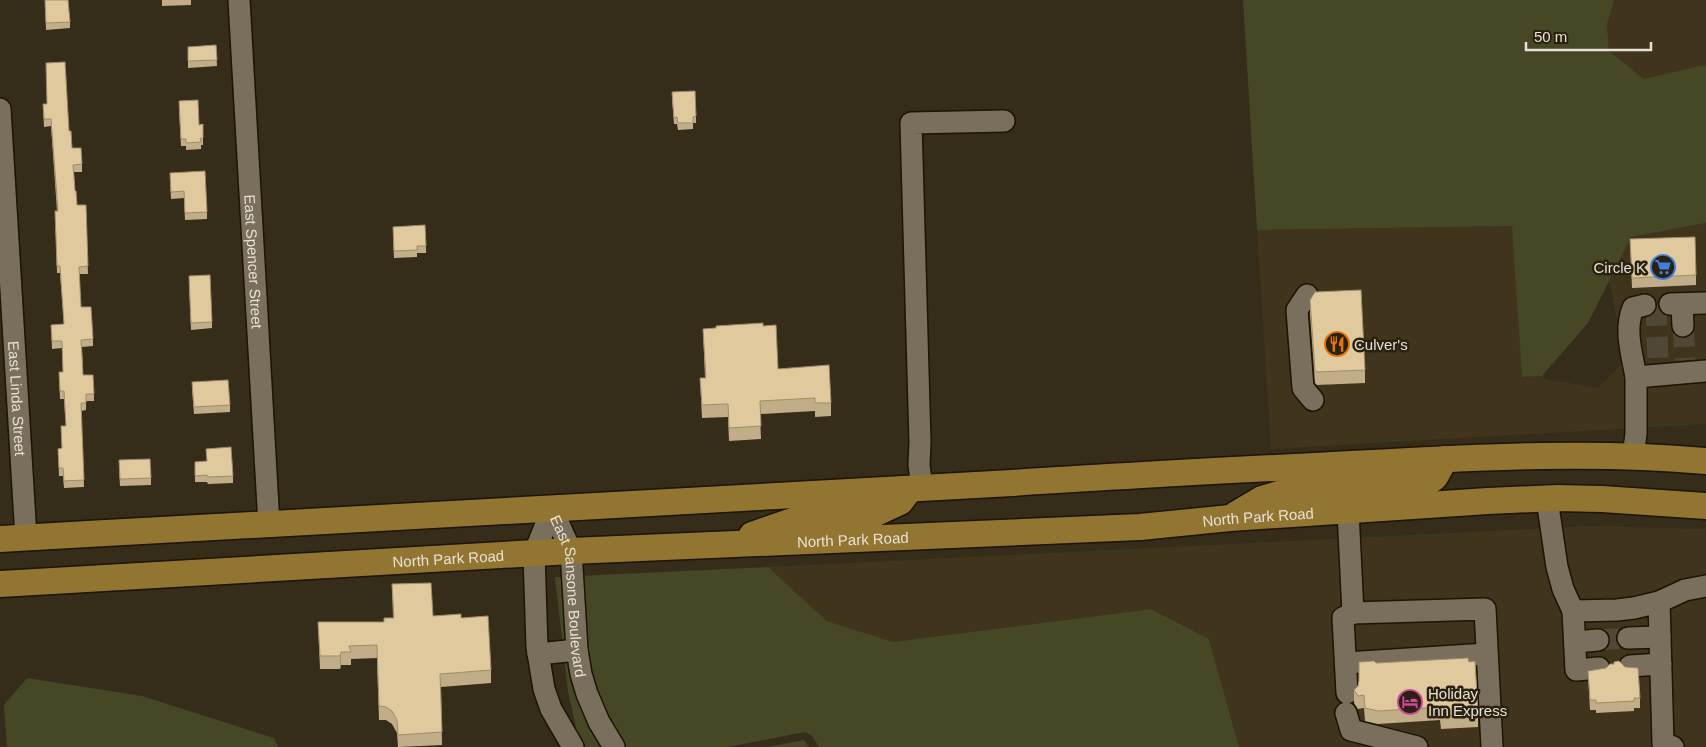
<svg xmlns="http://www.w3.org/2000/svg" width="1706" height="747" font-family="Helvetica,sans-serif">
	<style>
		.built { fill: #40341d }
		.green { fill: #454725 }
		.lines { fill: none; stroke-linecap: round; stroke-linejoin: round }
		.minor-tunnel { stroke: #504736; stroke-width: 21; stroke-dasharray: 21 11; stroke-linecap: butt }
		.minor-casing { stroke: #1c1404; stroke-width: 24 }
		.major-casing { stroke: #1c1404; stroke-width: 29 }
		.minor { stroke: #7a6f5c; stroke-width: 21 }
		.major { stroke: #937532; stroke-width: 26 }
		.wall { fill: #c1ad87 }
		.shaded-wall { fill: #9d8d6e }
		.building { fill: #e0c99d; stroke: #9d8d6e }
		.labels { text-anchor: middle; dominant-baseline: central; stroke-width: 5; stroke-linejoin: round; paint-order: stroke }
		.street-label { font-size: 15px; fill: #e6e0d5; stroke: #2a2210 }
		.poi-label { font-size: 15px; fill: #e6e0d5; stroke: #2a2210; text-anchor: start }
	</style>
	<rect width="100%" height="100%" fill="#352c1a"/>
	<!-- built -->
	<g class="built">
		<path d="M1614 0H1706V66H1699L1644 79 1609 51 1607 25Z"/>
		<path d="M1706 223V424L1271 449 1257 230 1513 226 1522 377 1542 376 1546 379 1598 388 1625 360 1609 280 1631 237Z"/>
		<path d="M1592 526 1706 529V747H1239L1209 639 1151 609 893 642 827 621 768 567Z"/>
	</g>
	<!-- green -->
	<g class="green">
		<path d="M1243 0H1614L1607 25 1609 51 1644 79 1699 66H1706V223L1631 237 1588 323 1542 376 1522 377 1512 226 1257 230Z"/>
		<path d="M768 567 827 621 893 642 1151 609 1209 639 1239 747H819L812 736 805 732 728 747H582L579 741 568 692 555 577Z"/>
		<path d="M27 678 142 696 274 738 278 747H7L4 705Z"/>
		<path d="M804 740 809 747H767Z"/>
	</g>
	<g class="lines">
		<!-- minor-tunnel -->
		<g class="minor-tunnel">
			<path d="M1656 305 1658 361"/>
			<path d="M1683 326 1685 360"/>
			<path d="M1598 640 1628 638"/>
		</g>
		<defs>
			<g id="minor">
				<path id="s1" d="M239 0 269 525"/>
				<path id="s2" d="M0 109 26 538"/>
				<path d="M1307 295 1297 310 1303 388 1313 400"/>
				<path d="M1670 304 1706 303"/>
				<path d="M1682 304 1683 326"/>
				<path d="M1636 377C1632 354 1624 330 1633 308L1645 305"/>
				<path d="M1633 456 1636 434V377L1706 371"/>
				<path d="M922 488 919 465 920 442 911 123 1004 121"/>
				<path d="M1547 499 1557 567 1563 589 1573 611 1617 610 1634 608 1659 602 1685 590 1706 586"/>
				<path id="s3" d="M552 509 571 551 577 650 581 674 587 694 599 722 614 747"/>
				<path d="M552 509 534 554 537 647 544 689 551 709 573 747"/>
				<path d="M1348 511 1353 613 1485 609 1492 747"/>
				<path d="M1659 602 1663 743 1673 747"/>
				<path d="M1573 611 1576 670 1599 668"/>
				<path d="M1628 638 1660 637"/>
				<path d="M1575 642 1598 640"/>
				<path d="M538 654 577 650"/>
				<path d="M1346 663 1487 654"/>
				<path d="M1630 666 1661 664"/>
				<path d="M1347 693 1343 618 1353 613"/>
				<path d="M1346 713 1351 730 1417 747"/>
			</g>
			<g id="major">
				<path d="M1235 515 1262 499 1292 490 1427 483 1435 477 1445 459"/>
				<path d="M752 535 801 518 874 514 900 502 910 489"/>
				<path d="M0 539C337 520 674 503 1012 483 1132 475 1252 469 1372 463 1483 457 1594 451 1706 461"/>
				<path id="s4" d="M0 584 571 551 1140 527 1230 518 1488 501 1557 498 1602 499 1706 506"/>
			</g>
		</defs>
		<!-- minor casing -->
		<use href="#minor" class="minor-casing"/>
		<!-- major casing -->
		<use href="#major" class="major-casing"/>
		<!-- minor -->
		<use href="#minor" class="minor"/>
		<!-- major -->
		<use href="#major" class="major"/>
	</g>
	<!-- wall -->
	<g class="wall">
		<path d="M45 0 70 22V28L46 30Z"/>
		<path d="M162 0H191V5L162 6Z"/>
		<path d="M216 45 217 66 188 68V47Z"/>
		<path d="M672 99 696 116V123H693V129L678 130 677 124H674Z"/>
		<path d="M43 104 69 131 72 148 82 164V172H74L75 191 77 205H86L88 274H79L81 307 93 339V346L82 347 83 375 94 394V401H86V410L81 411 84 487 64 488 63 476H59L58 449 62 448 61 426H66L64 399H60L59 379V372H63L62 348 52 349 51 325 64 324 60 273H57L55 211H57L51 126 44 127Z"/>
		<path d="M179 108 199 125 203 124V145H201V149L186 150V146H181Z"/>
		<path d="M170 179 207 212V219L185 220 184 198 171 199Z"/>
		<path d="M393 234 426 246V253H417V257L394 258Z"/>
		<path d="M1630 239 1696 275V285L1632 288Z"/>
		<path d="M189 282 212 322V328L191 330Z"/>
		<path d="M1310 300 1365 370V383L1317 385 1315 383 1310 313Z"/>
		<path d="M763 326 778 369 831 403V416L815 417V411L760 414 761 439 729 441 728 417 702 418 700 378H705L703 329Z"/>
		<path d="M192 389 230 405V412L194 414Z"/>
		<path d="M195 462 233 476V483L208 484 207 482H195Z"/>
		<path d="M119 467 151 478V485L120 486Z"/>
		<path d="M392 584 433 616 461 618 491 670V683L441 687 442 745 398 747 397 733 392 724 386 720H379L377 658 351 659V665H341L340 669H320L318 622H384L393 618Z"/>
		<path d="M1359 662 1376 663 1478 714V727L1441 729 1440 720 1378 724 1365 721 1364 708 1358 709 1354 703V690L1358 686 1359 682Z"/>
		<path d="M1588 671 1640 698V708H1634V711L1596 713V710H1590Z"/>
	</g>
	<!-- shaded-wall -->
	<path class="shaded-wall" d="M341 652V665L340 669V656Z"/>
	<!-- building -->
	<g class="building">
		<path d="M45 0H68L70 22 46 23Z"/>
		<path d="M216 45 217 60 188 61V47Z"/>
		<path d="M65 62 69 131H71L72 148H81L82 164 73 165 75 191H76L77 205H86L88 266 79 267 81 307H91L93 339 81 340 83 375H93L94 394H86V403H81L84 480 64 481 63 468H59L58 449 62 448 61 426H66L64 391H60L59 372H63L62 341H52L51 325 64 324 60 266H57L55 211H58L51 119H44L43 104H47L46 63Z"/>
		<path d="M695 91 696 116 693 117V123H678L677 117 674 118 672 92Z"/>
		<path d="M198 100 199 125 203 124V138H200L201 142 186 143V139H181L179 101Z"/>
		<path d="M205 171 207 212 185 213 184 191 171 192 170 173Z"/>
		<path d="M425 225 426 246H417V250L394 251 393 227Z"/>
		<path d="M1695 237 1696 275 1632 278 1630 239Z"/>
		<path d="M210 275 212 322 191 323 189 276Z"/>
		<path d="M1361 290 1365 370 1317 372 1315 370 1310 300 1315 292Z"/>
		<path d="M763 323V326L776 325 778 369 829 365 831 403H815V398L760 401 761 426 729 428 728 404 702 405 700 378H706L703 329 716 328V326Z"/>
		<path d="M228 380 230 405 194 407 192 382Z"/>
		<path d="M231 447 233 476 208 477 207 475 195 476V462L207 461 206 449Z"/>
		<path d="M150 459 151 478 120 479 119 460Z"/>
		<path d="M431 583 433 616 461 614V618L488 616 491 670 440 674 442 732 398 735 397 720 392 711 386 707 379 706 377 645 349 646 351 652H341L340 656H320L318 622H384V618H394L392 584Z"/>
		<path d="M1468 658 1469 662 1475 661 1478 714 1441 716 1440 707 1378 711 1365 708 1364 695 1358 696 1354 690 1358 686 1359 680V662L1374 661 1376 663Z"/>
		<path d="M1619 661 1625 667 1638 668 1640 698H1634V701L1596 703V700H1590L1588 671 1606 668 1610 664H1614V662Z"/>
	</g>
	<!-- icons -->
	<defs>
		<symbol id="supermarket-ring" viewBox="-11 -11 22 22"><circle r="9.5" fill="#2a2210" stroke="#3f7fe0" stroke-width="1.5"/><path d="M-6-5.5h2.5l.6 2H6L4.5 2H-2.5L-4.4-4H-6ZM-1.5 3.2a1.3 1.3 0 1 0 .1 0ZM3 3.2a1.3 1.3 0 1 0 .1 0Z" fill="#3f7fe0"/></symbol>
		<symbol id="restaurant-ring" viewBox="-11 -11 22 22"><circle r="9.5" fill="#2a2210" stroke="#e8710a" stroke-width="1.5"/><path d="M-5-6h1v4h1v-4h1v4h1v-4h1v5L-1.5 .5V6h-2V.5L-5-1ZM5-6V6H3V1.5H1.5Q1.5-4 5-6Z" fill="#e8710a"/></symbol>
		<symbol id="hotel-ring" viewBox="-11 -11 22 22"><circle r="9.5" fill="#2a2210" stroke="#d1479c" stroke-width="1.5"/><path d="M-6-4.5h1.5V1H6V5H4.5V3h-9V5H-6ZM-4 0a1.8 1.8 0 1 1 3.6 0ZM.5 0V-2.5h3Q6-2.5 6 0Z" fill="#d1479c"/></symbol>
	</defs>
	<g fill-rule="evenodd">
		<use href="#supermarket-ring" x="1649" y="253" width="28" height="28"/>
		<use href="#restaurant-ring" x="1323" y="330" width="28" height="28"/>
		<use href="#hotel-ring" x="1396" y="688" width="28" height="28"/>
	</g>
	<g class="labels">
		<!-- street labels -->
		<g class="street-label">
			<text stroke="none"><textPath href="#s1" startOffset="262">East Spencer Street</textPath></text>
			<text stroke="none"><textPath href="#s2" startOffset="290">East Linda Street</textPath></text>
			<text stroke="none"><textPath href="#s4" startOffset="1260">North Park Road</textPath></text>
			<text stroke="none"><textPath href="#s4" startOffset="854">North Park Road</textPath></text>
			<text stroke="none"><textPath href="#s4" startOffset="449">North Park Road</textPath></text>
			<text stroke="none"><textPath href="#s3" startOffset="90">East Sansone Boulevard</textPath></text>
		</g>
		<!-- poi labels -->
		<g class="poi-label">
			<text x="1646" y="267" text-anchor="end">Circle K</text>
			<text x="1354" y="344">Culver's</text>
			<text x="1428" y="693">Holiday<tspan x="1428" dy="17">Inn Express</tspan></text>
		</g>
	</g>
	<!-- scale -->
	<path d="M1526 42v8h125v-8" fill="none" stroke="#e6e0d5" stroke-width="2.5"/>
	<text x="1534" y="42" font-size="15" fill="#e6e0d5" stroke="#2a2210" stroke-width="4" paint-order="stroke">50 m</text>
</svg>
